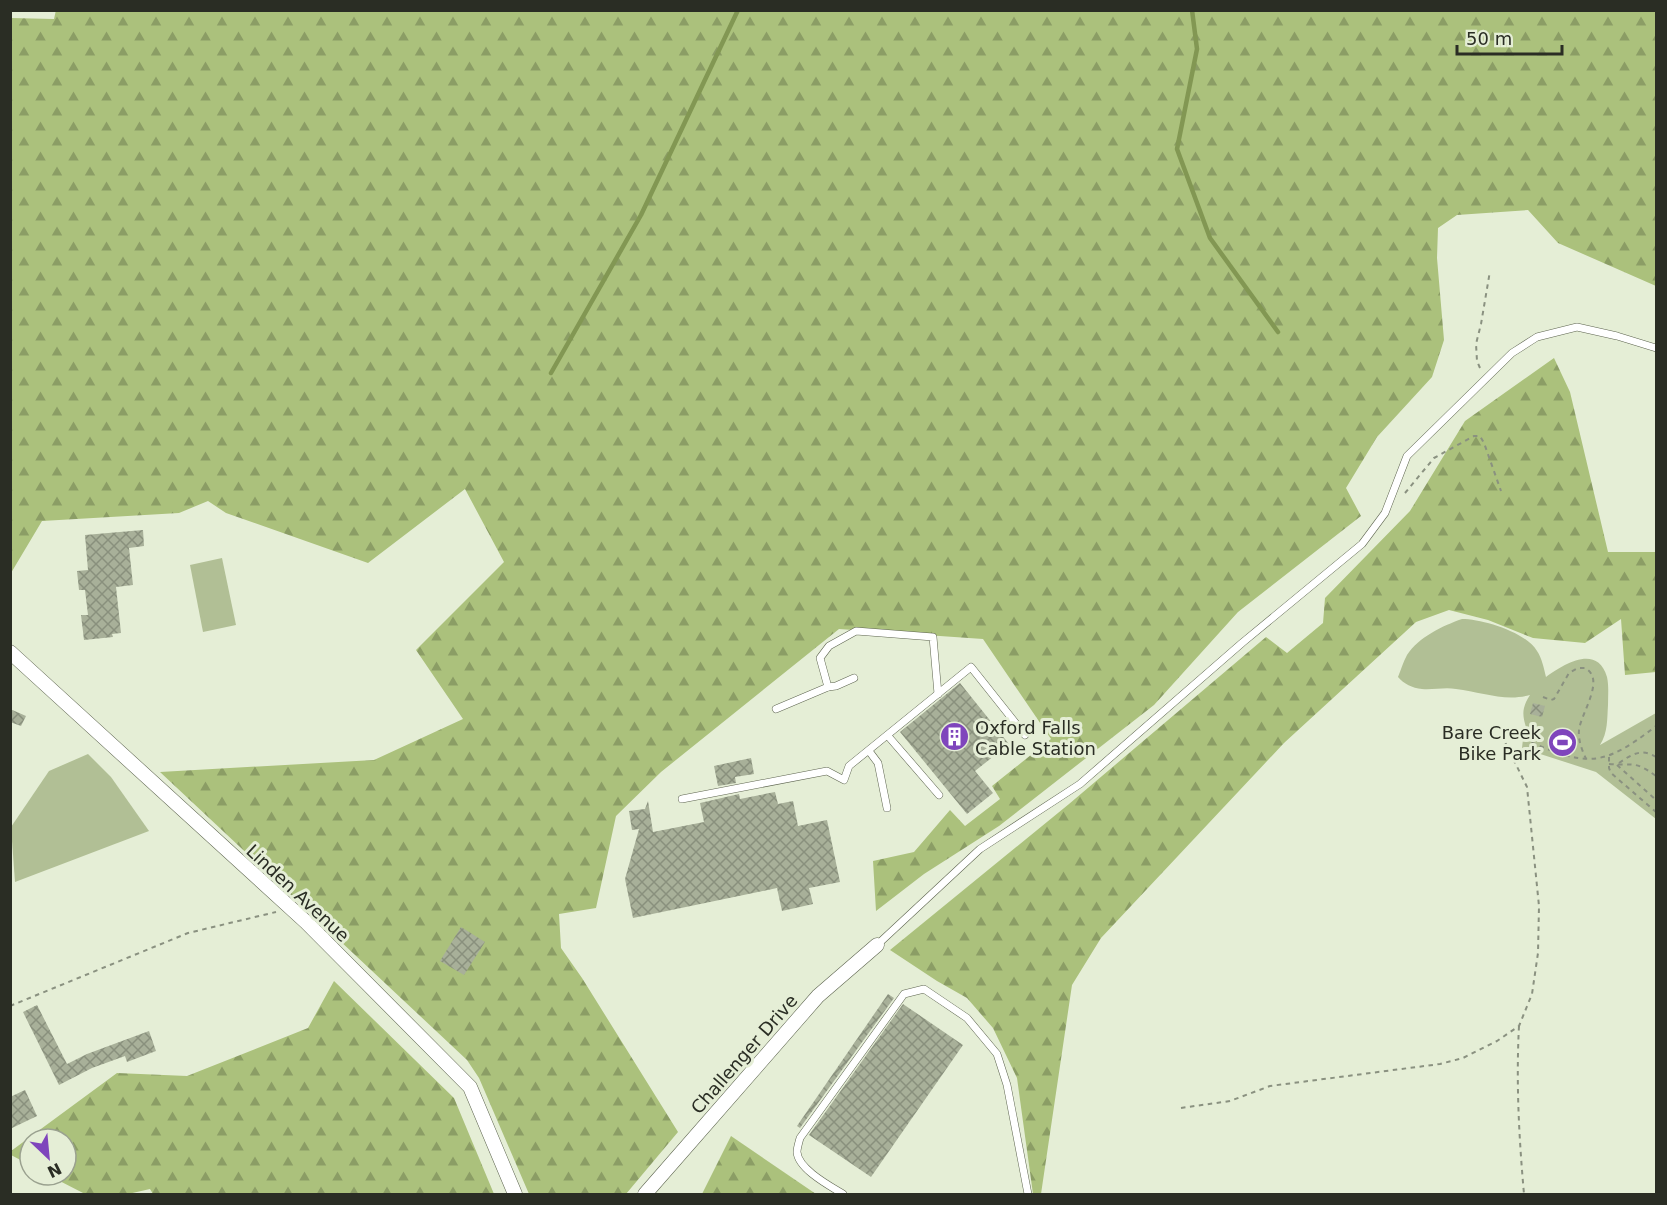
<svg xmlns="http://www.w3.org/2000/svg" width="1667" height="1205" font-family="'DejaVu Sans',sans-serif">
	<style>
		.grass { fill: #b1bf95 }
		.forest { fill: url(#forest-firs) }
		.lines { fill: none; stroke-linecap: round; stroke-linejoin: round }
		.stream { stroke: #829753; stroke-width: 4.5 }
		.building { fill: url(#building-cross-hatch) }
		.service-casing { stroke: #5d644f; stroke-width: 8 }
		.minor-casing { stroke: #5d644f; stroke-width: 15 }
		.path { stroke: #8a9180; stroke-width: 2; stroke-dasharray: 4.5 4.5; stroke-linecap: butt }
		.service { stroke: #fff; stroke-width: 7 }
		.minor { stroke: #fff; stroke-width: 14 }
		.labels { text-anchor: middle; dominant-baseline: central; stroke-width: 6; stroke-linejoin: round; paint-order: stroke }
		.poi-label { font-size: 18px; fill: #2a2d24; stroke: #e5eed6; text-anchor: start }
		.street-label { font-size: 18px; fill: #2a2d24; stroke: #e5eed6 }
	</style>
	<defs>
		<pattern id="forest-firs" width="22" height="20" patternUnits="userSpaceOnUse" patternTransform="scale(1.5)"><rect width="22" height="20" fill="#abc17c"/><path d="M5 1l3.5 6h-7zM16 11l3.5 6h-7z" fill="#8b9d65"/></pattern>
		<pattern id="building-cross-hatch" width="8" height="8" patternUnits="userSpaceOnUse" patternTransform="scale(1.5)"><rect width="8" height="8" fill="#a8b099"/><path d="M0 0l8 8M0 8l8-8" fill="none" stroke="#89907d"/></pattern>
	</defs>
	<rect width="100%" height="100%" fill="#e5eed6"/>
	<!-- grass -->
	<g class="grass">
		<path d="M222 558 236 625 203 632 190 565Z"/>
		<path d="M1462 619C1482 619 1526 632 1537 651 1542 658 1544 669 1546 677 1563 665 1597 643 1607 677 1609 686 1608 696 1608 705 1607 720 1608 732 1600 745L1656 713V819L1596 772 1522 748 1523 739 1528 733C1522 716 1521 709 1530 695 1505 702 1481 692 1456 689 1445 687 1433 690 1422 689 1412 688 1404 684 1398 677 1401 670 1403 662 1407 655 1419 637 1442 626 1462 619Z"/>
		<path d="M88 754 111 777 149 831 15 882 11 827 49 771Z"/>
	</g>
	<!-- forest -->
	<g class="forest">
		<path d="M56 10 1656 11V286L1558 243 1528 210 1457 215 1438 228 1437 258 1444 340 1432 377 1377 437 1346 488 1361 516 1238 612 1154 705 999 826 924 874 876 911 873 861 914 852 950 810 965 826 1000 799 992 786 1051 739 983 639 839 629 661 772 616 816 596 908 559 914 561 948 582 978 678 1132 626 1194H529L479 1078 467 1060 160 772 374 760 463 719 416 650 504 562 465 489 368 563 226 513 208 501 179 513 42 521 11 573V18L54 19Z"/>
		<path d="M1554 358 1570 392 1608 552H1656V672L1625 675 1621 619 1585 643 1533 638 1488 620 1449 610 1416 622 1284 743 1101 938 1072 985 1041 1194H1033L1017 1078 993 1028 967 998 937 981 890 950 1069 804 1266 637 1287 653 1323 623 1325 598 1410 511 1465 421Z"/>
		<path d="M334 981 454 1098 494 1194H153L150 1189 128 1194H85L48 1175H66V1139H30V1165L11 1155V1151L117 1073 187 1076 308 1028Z"/>
		<path d="M731 1136 816 1194H702Z"/>
	</g>
	<g class="lines">
		<!-- stream -->
		<g class="stream">
			<path d="M1192 10 1197 49 1177 149 1210 238 1278 332"/>
			<path d="M551 373 641 215 738 10"/>
		</g>
	</g>
	<!-- building -->
	<g class="building">
		<path d="M143 530 144 546 129 548 133 585 116 587 121 633 112 634 113 637 84 640 81 615H88L85 590H79L77 571 88 570 85 535Z"/>
		<path d="M960 683 1009 744 975 771 993 793 967 814 900 732Z"/>
		<path d="M1533 703 1545 706 1542 717 1530 714Z"/>
		<path d="M10 709 26 716 21 726 10 722Z"/>
		<path d="M751 758 754 774 735 777 736 783 718 786 714 766Z"/>
		<path d="M775 792 778 804 793 801 798 826 827 820 840 882 809 888 813 904 782 911 777 888 633 918 625 879 639 829 632 830 629 811 645 809 648 801 653 832 704 822 700 803 739 794 740 799Z"/>
		<path d="M461 927 485 942 464 975 440 961Z"/>
		<path d="M888 994 894 998 800 1128 797 1126Z"/>
		<path d="M903 1004 963 1045 871 1177 809 1135Z"/>
		<path d="M37 1005 67 1064 87 1054 149 1031 156 1051 127 1062 125 1056 92 1068 59 1085 23 1012Z"/>
		<path d="M25 1090 37 1116 10 1129V1097Z"/>
	</g>
	<g class="lines">
		<defs>
			<g id="service">
				<path d="M828 687 836 686 854 678"/>
				<path d="M776 709 828 687 820 658 829 646 856 631 933 637 938 694"/>
				<path d="M888 736 939 795"/>
				<path d="M869 751 878 763 887 808"/>
				<path d="M682 799 827 771 844 780 849 766 971 667 1025 735"/>
				<path d="M877 945 980 849 1080 784 1242 643 1362 544 1385 513 1407 456 1512 353 1537 337 1577 327 1617 336 1656 348"/>
				<path d="M843 1194C830 1186 798 1169 797 1152 797 1148 799 1142 800 1138L904 994 924 989 967 1018 997 1054 1007 1085 1028 1194"/>
			</g>
			<g id="minor">
				<path d="M10 652 306 922 470 1087 515 1194"/>
				<path d="M645 1194 818 996 877 945"/>
			</g>
		</defs>
		<!-- service casing -->
		<use href="#service" class="service-casing"/>
		<!-- minor casing -->
		<use href="#minor" class="minor-casing"/>
		<!-- path -->
		<g class="path">
			<path d="M1480 368 1477 361 1476 344 1481 324 1490 271"/>
			<path d="M1405 493 1434 458 1474 436H1480L1484 443 1501 491"/>
			<path d="M1543 697 1551 700 1554 699 1569 673 1578 668H1585C1606 679 1581 713 1579 730 1578 740 1582 750 1586 759"/>
			<path d="M1523 739C1586 766 1601 769 1656 726"/>
			<path d="M1609 757V768L1611 773 1656 812"/>
			<path d="M1619 763C1632 754 1642 748 1656 757"/>
			<path d="M1609 764C1634 766 1634 760 1656 776"/>
			<path d="M1617 765 1656 800"/>
			<path d="M10 1006 188 933 276 912"/>
			<path d="M1519 1026C1516 1083 1519 1138 1524 1194"/>
			<path d="M1181 1108 1230 1101 1270 1086 1440 1064 1463 1058 1497 1041 1519 1026 1532 994 1538 953 1539 906 1527 787 1501 734"/>
		</g>
		<!-- service -->
		<use href="#service" class="service"/>
		<!-- minor -->
		<use href="#minor" class="minor"/>
	</g>
	<!-- icons -->
	<defs>
		<symbol id="building-disc" viewBox="-11 -11 22 22"><circle r="9.5" fill="#7f45bc" stroke="#e5eed6"/><path d="M-4-6H4V6H1V3H-1V6H-4ZM-2.5-4.3h1.7v1.8h-1.7ZM.8-4.3h1.7v1.8H.8ZM-2.5-1h1.7V.8h-1.7ZM.8-1h1.7V.8H.8Z" fill="#fff"/></symbol>
		<symbol id="stadium-disc" viewBox="-11 -11 22 22"><circle r="9.5" fill="#7f45bc" stroke="#e5eed6"/><path d="M0-5a6.5 5 0 1 0 0 10a6.5 5 0 1 0 0-10ZM-3.5-1.8h7v3.6h-7Z" fill="#fff"/></symbol>
	</defs>
	<g fill-rule="evenodd">
		<use href="#building-disc" x="938" y="720" width="33" height="33"/>
		<use href="#stadium-disc" x="1546" y="726" width="33" height="33"/>
	</g>
	<g class="labels">
		<!-- poi labels -->
		<g class="poi-label">
			<text x="975" y="727">Oxford Falls<tspan x="975" dy="21">Cable Station</tspan></text>
			<text x="1541" y="732" text-anchor="end">Bare Creek<tspan x="1541" dy="21">Bike Park</tspan></text>
		</g>
		<!-- street labels -->
		<g class="street-label">
			<text transform="translate(298 893) rotate(43)">Linden Avenue</text>
			<text transform="translate(744 1054) rotate(-49)">Challenger Drive</text>
		</g>
	</g>
	<!-- border -->
	<rect width="1667" height="1205" fill="none" stroke="#2a2d24" stroke-width="24"/>
	<!-- north arrow -->
	<g transform="translate(48 1157) rotate(154)"><circle r="28" fill="#e5eed6" stroke="#9aa18f" stroke-width="1.5"/>
	<path d="M0-4.5L10 22L0 15L-10 22Z" fill="#7f45bc"/>
	<text y="-9" font-size="16" font-weight="bold" text-anchor="middle" fill="#2a2d24">N</text>
	</g>
	<!-- scale -->
	<path d="M1457 45v9h105v-9" fill="none" stroke="#2a2d24" stroke-width="3"/>
	<text x="1466" y="45" font-size="18" fill="#2a2d24" stroke="#e5eed6" stroke-width="4.5" paint-order="stroke">50 m</text>
</svg>
